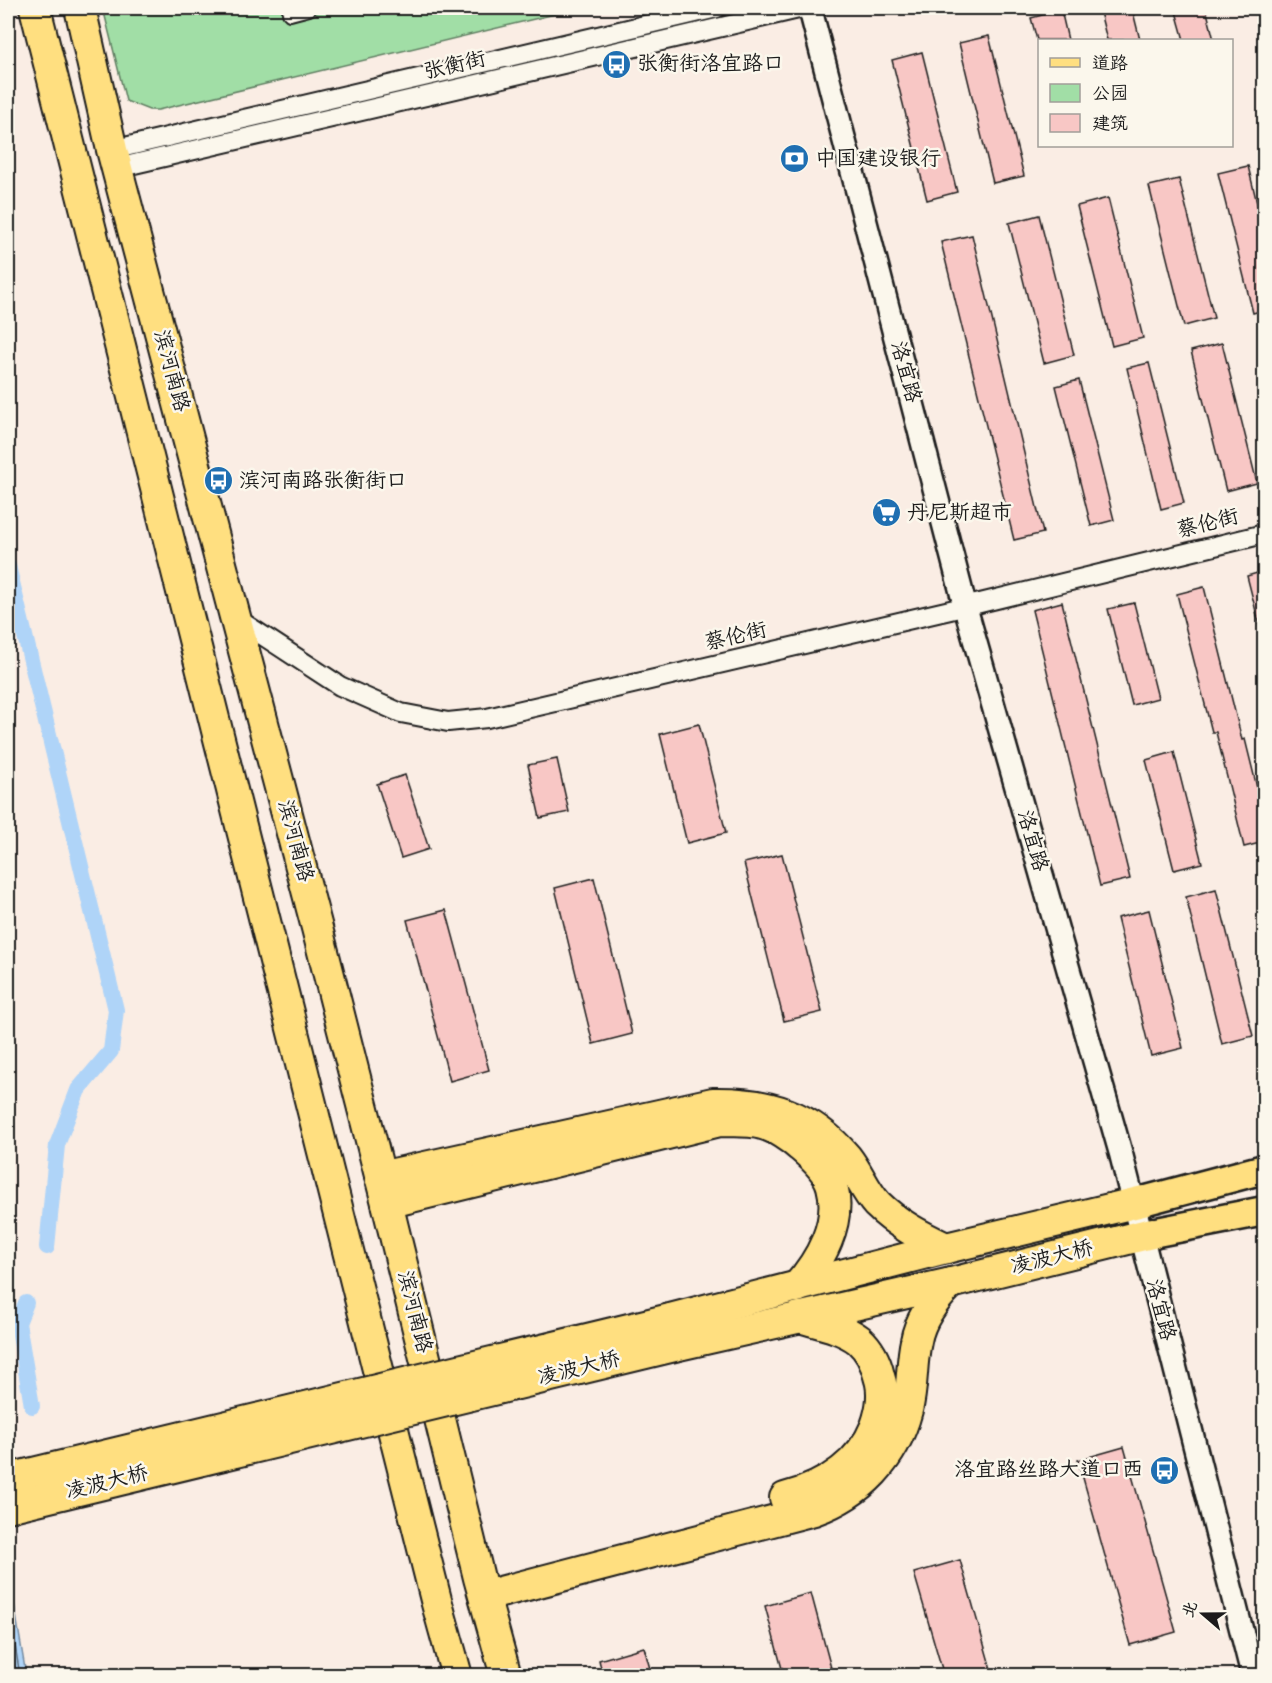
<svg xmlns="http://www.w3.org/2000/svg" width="1272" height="1683" font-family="Kalam,'LXGW WenKai TC',sans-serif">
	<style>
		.green { fill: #a1dea6; stroke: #5e7d61; stroke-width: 1.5 }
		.water { fill: #afd4f8; stroke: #748aa0; stroke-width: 1.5 }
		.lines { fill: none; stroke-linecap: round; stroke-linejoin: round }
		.shore { stroke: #576674; stroke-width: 1.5 }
		.canal { stroke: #afd4f8; stroke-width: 16 }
		.building { fill: #f8c7c5; stroke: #1c1c1c; stroke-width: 1.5 }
		.pedestrian-casing { stroke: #1c1c1c; stroke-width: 18 }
		.minor-casing { stroke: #1c1c1c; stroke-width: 22 }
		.tertiary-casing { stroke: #1c1c1c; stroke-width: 27 }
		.primary-casing { stroke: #1c1c1c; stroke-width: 33 }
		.trunk-casing { stroke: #1c1c1c; stroke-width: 34 }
		.pedestrian { stroke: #fbf7ec; stroke-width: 14 }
		.minor { stroke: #fbf7ec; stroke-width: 18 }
		.tertiary { stroke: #fbf7ec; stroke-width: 22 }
		.primary { stroke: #ffdf80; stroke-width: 28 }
		.trunk { stroke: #ffdf80; stroke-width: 30 }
		.trunk-bridge-casing { stroke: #1c1c1c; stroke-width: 34; stroke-linecap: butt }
		.trunk-bridge { stroke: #ffdf80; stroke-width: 30 }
		.labels { text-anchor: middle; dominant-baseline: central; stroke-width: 5; stroke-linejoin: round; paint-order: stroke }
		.poi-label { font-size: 21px; fill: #1c1c1c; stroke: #fbf7ec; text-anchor: start }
		.street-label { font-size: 21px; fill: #1c1c1c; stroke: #fbf7ec }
	</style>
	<rect width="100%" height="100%" fill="#faede4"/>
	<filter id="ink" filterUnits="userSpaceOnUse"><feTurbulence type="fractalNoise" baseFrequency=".0167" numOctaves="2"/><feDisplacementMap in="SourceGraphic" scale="12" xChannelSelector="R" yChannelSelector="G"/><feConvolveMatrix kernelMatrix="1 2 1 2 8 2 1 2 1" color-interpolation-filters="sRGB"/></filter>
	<g filter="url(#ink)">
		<!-- green -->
		<path class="green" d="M103 8H580L158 110H149L126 101Z"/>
		<!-- water -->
		<path class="water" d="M8 1567 26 1675H8Z"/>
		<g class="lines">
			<!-- shore -->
			<path class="shore" d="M8 1602 20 1676"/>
			<!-- canal -->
			<g class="canal">
				<path d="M8 566 116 1010 111 1051 78 1090 57 1145 47 1247"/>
				<path d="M26 1303 18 1323 32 1406"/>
			</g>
		</g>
		<!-- building -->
		<g class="building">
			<path d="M1119 8H1132L1140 40H1107L1100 12Z"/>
			<path d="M1175 8H1206L1214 40H1184Z"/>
			<path d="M1061 10 1068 40H1037L1031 18Z"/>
			<path d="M989 36 1024 176 993 183 959 43Z"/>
			<path d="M922 52 957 192 927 200 892 60Z"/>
			<path d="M1248 166 1264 232V310L1253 313 1218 173Z"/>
			<path d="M1179 179 1214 318 1184 326 1149 186Z"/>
			<path d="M1108 198 1143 338 1112 346 1077 206Z"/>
			<path d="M1039 215 1074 355 1044 363 1009 223Z"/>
			<path d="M972 235 1043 533 1014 540 941 242Z"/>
			<path d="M1222 343 1257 483 1226 491 1191 351Z"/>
			<path d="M1149 363 1184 503 1161 509 1127 368Z"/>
			<path d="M1079 380 1114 520 1091 526 1056 386Z"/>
			<path d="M1264 571V627H1260L1247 576Z"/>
			<path d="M1204 587 1242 740 1245 739 1264 816V842L1244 847 1216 732H1212L1177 594Z"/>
			<path d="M1062 602 1130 879 1100 886 1032 610Z"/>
			<path d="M1134 603 1158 698 1132 705 1108 609Z"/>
			<path d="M699 724 726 833 687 843 660 734Z"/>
			<path d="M1174 752 1202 863 1174 870 1146 760Z"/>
			<path d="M557 759 569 812 540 818 528 765Z"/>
			<path d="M405 775 429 849 401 858 377 784Z"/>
			<path d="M782 854 822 1012 784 1021 744 863Z"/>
			<path d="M594 878 632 1034 593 1044 555 888Z"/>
			<path d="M1216 889 1253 1036 1222 1044 1186 897Z"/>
			<path d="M446 910 489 1070 450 1081 407 920Z"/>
			<path d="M1149 910 1183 1048 1151 1056 1117 918Z"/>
			<path d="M1124 1447 1176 1632 1130 1645 1078 1460Z"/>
			<path d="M960 1560 993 1676H944L914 1573Z"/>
			<path d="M811 1593 831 1668 804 1676H784L765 1606Z"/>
			<path d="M644 1647 652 1676H603L599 1660Z"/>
		</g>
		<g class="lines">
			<defs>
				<path id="pedestrian" d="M290 13 309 8"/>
				<g id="minor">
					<path d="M112 150 717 8"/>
					<path d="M117 168 803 8"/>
					<path d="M236 618 340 686 401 713 448 722 487 718 976 604 1264 534"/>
				</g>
				<path id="tertiary" d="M810 8 965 606 1121 1154 1253 1676"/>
				<g id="primary">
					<path d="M1143 1201 1264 1169"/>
					<path d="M1152 1233 1264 1211"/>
				</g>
				<g id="trunk">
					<path d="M35 8 436 1600 457 1676"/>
					<path d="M80 8 112 150 317 928 387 1203 479 1578 506 1676"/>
					<path d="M380 1177 713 1103C768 1102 811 1115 847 1158 858 1172 865 1191 877 1204 897 1224 921 1236 946 1248"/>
					<path d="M387 1203 720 1121C733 1122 749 1120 762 1124 775 1127 791 1138 801 1147 813 1157 828 1171 832 1186 842 1223 820 1261 797 1287"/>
					<path d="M670 1319 946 1248 1143 1201"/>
					<path d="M679 1345 951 1283 1152 1233"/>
					<path d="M785 1498C825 1487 860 1466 876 1426 882 1409 885 1393 879 1376 876 1363 869 1349 859 1340 842 1327 819 1323 799 1317"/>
					<path d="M485 1596 814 1510C861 1493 894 1459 907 1410 913 1388 911 1363 916 1341 920 1318 935 1299 951 1283"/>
				</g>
			</defs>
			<!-- pedestrian casing -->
			<use href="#pedestrian" class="pedestrian-casing"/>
			<!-- minor casing -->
			<use href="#minor" class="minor-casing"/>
			<!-- tertiary casing -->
			<use href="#tertiary" class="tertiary-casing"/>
			<!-- primary casing -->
			<use href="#primary" class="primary-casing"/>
			<!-- trunk casing -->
			<use href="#trunk" class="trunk-casing"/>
			<!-- pedestrian -->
			<use href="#pedestrian" class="pedestrian"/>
			<!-- minor -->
			<use href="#minor" class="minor"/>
			<!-- tertiary -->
			<use href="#tertiary" class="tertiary"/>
			<!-- primary -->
			<use href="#primary" class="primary"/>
			<!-- trunk -->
			<use href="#trunk" class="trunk"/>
			<defs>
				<g id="trunk-bridge">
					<path d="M8 1479 670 1319"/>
					<path d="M8 1507 679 1345"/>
				</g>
			</defs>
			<!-- trunk-bridge casing -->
			<use href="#trunk-bridge" class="trunk-bridge-casing"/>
			<!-- trunk-bridge -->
			<use href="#trunk-bridge" class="trunk-bridge"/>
		</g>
	</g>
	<!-- icons -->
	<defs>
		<symbol id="bus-disc" viewBox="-11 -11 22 22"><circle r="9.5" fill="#1f6fb2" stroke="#fbf7ec"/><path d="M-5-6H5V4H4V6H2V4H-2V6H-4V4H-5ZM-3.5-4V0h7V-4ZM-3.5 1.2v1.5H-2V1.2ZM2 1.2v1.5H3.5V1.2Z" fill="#fff"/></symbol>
		<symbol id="bank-disc" viewBox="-11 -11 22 22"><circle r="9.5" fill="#1f6fb2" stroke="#fbf7ec"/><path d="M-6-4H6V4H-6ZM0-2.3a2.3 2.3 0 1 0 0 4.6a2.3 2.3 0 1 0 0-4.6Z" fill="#fff"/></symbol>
		<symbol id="supermarket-disc" viewBox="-11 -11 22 22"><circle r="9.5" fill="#1f6fb2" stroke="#fbf7ec"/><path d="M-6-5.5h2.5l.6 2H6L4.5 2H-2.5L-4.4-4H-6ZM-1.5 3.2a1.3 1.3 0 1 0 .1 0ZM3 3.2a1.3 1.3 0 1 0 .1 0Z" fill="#fff"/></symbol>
	</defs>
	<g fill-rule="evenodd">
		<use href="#bus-disc" x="600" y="48" width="33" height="33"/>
		<use href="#bank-disc" x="778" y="142" width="33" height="33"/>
		<use href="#bus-disc" x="202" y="464" width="33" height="33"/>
		<use href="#supermarket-disc" x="870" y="496" width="33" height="33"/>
		<use href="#bus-disc" x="1148" y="1454" width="33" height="33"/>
	</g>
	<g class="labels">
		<!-- poi labels -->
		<g class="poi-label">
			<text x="637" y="64">张衡街洛宜路口</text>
			<text x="815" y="159">中国建设银行</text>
			<text x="239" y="481">滨河南路张衡街口</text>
			<text x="907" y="513">丹尼斯超市</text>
			<text x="1143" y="1470" text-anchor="end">洛宜路丝路大道口西</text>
		</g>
		<!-- street labels -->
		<g class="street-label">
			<text transform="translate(455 66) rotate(-13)">张衡街</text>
			<text transform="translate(171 371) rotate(75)">滨河南路</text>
			<text transform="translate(905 372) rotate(75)">洛宜路</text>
			<text transform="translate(1208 524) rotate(-14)">蔡伦街</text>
			<text transform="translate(736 637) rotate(-13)">蔡伦街</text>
			<text transform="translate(295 841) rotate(75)">滨河南路</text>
			<text transform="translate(1032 841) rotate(74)">洛宜路</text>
			<text transform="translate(1052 1258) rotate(-14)">凌波大桥</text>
			<text transform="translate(1160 1310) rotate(76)">洛宜路</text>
			<text transform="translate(414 1312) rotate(76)">滨河南路</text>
			<text transform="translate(579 1369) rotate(-14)">凌波大桥</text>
			<text transform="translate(107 1483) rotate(-14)">凌波大桥</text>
		</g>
	</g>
	<!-- margin -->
	<rect width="1272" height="1683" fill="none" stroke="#fbf7ec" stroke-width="30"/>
	<rect x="15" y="15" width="1242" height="1653" fill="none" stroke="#1c1c1c" stroke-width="2" filter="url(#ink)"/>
	<!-- legend -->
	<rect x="1038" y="39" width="195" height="108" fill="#fbf7ec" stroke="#a29f99" stroke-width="1.5"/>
	<rect x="1050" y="58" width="30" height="9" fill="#ffdf80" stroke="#a29f99" stroke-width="1.5"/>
	<text x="1092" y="69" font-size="18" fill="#1c1c1c">道路</text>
	<rect x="1050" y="84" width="30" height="18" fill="#a1dea6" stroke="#a29f99" stroke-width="1.5"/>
	<text x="1092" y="99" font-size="18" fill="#1c1c1c">公园</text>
	<rect x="1050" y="114" width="30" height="18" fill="#f8c7c5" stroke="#a29f99" stroke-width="1.5"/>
	<text x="1092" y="129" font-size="18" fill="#1c1c1c">建筑</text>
	<!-- north arrow -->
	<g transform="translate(1203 1614) rotate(290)" stroke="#fbf7ec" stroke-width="4.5" paint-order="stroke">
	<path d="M0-4.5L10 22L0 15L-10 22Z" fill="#1c1c1c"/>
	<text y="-9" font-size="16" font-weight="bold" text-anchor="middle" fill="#1c1c1c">北</text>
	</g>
</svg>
